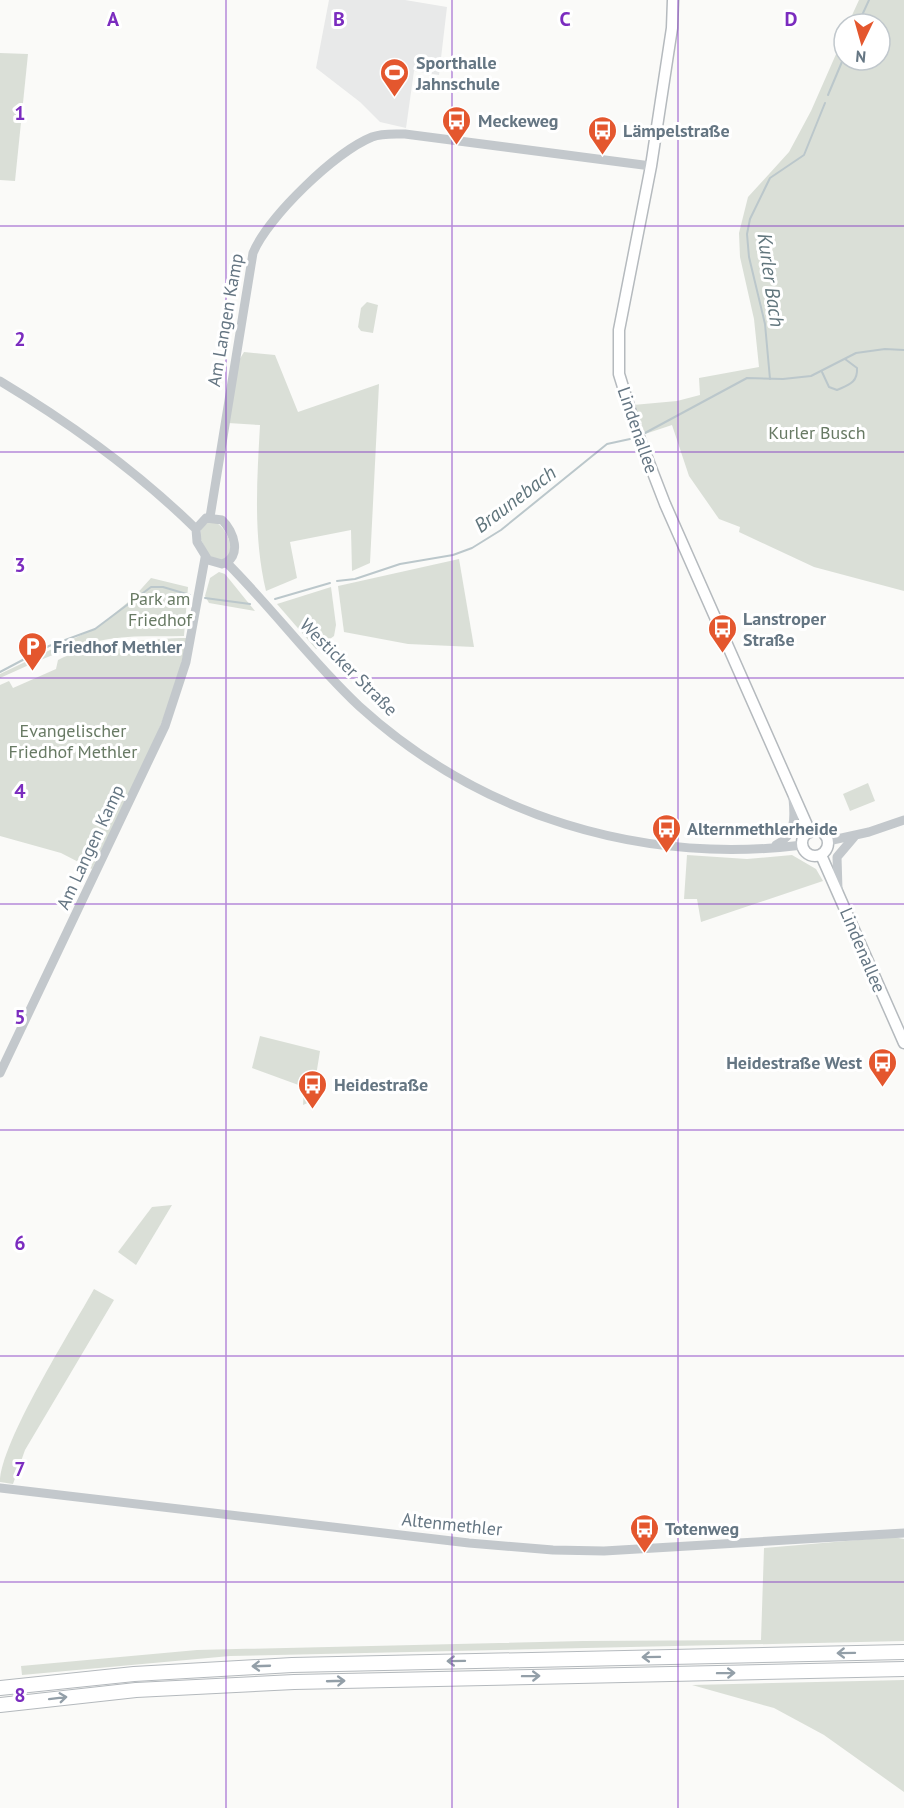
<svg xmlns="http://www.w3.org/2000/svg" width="904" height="1808" font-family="'PT Sans',sans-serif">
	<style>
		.built { fill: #e8e9e9 }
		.green { fill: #dadfd7 }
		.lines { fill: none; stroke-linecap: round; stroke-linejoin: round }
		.stream { stroke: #bbc7cb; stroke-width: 2 }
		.major-casing { stroke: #b5babe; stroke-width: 13 }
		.highway-casing { stroke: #b4b9bd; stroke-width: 16 }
		.minor { stroke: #c3c8cc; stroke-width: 9 }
		.major { stroke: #fff; stroke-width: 10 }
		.highway { stroke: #fff; stroke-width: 14 }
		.oneway { stroke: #939fa8 }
		.grid { fill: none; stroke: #7b2cbf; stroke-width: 1.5; stroke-opacity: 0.55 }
		.labels { text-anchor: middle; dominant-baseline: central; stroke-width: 6; stroke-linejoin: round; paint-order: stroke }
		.poi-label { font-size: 18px; font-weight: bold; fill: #657683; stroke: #fff; text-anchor: start }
		.street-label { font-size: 18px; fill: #657683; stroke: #fff }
		.park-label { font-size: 18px; fill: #687a64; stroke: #fff }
		.water-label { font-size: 20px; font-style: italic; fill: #60757c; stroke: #fff }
		.grid-label { font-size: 20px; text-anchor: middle; font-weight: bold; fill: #7b2cbf; stroke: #fff; stroke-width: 6; stroke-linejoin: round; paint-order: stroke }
	</style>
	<rect width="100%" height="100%" fill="#fafaf8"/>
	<!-- built -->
	<path class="built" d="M329 0H405L447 7 439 75 414 71 406 128 380 122 360 102 316 68Z"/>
	<!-- green -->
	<g class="green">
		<path d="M859 0H904V591L814 567 739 532 740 527 719 519 689 476 672 425 645 434 633 405 677 401 700 395 699 378 759 367 754 319 740 257 739 233 748 197 789 152 811 111 844 36V60H880V24H848Z"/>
		<path d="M0 53 28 54 15 181 0 180Z"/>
		<path d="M367 302 378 305 373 333 361 331 358 327 361 308Z"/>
		<path d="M244 352 275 355 298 412 379 384 370 563 352 571 351 530 290 542 297 578 266 591C253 536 257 481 260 425L228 423 238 362Z"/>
		<path d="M212 520C225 527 230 537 231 553L222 561 209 556 200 538 201 527Z"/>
		<path d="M459 559 474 647 408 644 344 632 338 586Z"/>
		<path d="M219 572 225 574 255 611 209 603 205 596 210 578Z"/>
		<path d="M151 578 188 587 184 636C160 637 134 635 109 639 70 645 36 662 0 678V674L98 627 133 598Z"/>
		<path d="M331 587 336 625 334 636 316 649 277 604Z"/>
		<path d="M187 638C172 719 128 795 92 869L61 853 0 836V685L9 681 13 688 56 669 58 660C85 645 155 638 187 638Z"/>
		<path d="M868 783 875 801 850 811 843 794Z"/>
		<path d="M687 855 747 859 792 855 816 869 823 881 701 922 697 899H684Z"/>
		<path d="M260 1036 320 1051 312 1101 303 1105 304 1087 252 1068Z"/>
		<path d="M172 1205 136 1265 118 1252 152 1207Z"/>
		<path d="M94 1289 114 1300 25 1450 13 1484 0 1482C0 1443 72 1329 94 1289Z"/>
		<path d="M893 1537 904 1539V1641L230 1656 22 1675 21 1666 197 1650 583 1641 761 1640 764 1548Z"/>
		<path d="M904 1680V1792L824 1735 774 1708 692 1685Z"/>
	</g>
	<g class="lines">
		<!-- stream -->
		<g class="stream">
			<path d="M858 24 869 0"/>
			<path d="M828 95 844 57"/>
			<path d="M822 372 829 387 837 390C848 385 858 383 857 368L845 359"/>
			<path d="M770 379 765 324 749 257 747 234 750 219 770 178 804 155 825 103"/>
			<path d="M645 433 747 378 783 379 811 376 856 353 885 349 904 350"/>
			<path d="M337 581 355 579 400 564 453 555 472 548 501 530 607 444 630 439"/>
			<path d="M205 598 250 604"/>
			<path d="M275 599 330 583"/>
			<path d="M0 672 49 646 95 629 151 587H163L190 595"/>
		</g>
		<defs>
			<g id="major">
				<path d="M673 0 672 28 651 166 619 330V374L636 429 665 504 810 832"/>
				<circle cx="815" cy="843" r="13"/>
				<path d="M821 855 904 1043"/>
			</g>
			<g id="highway">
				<path d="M0 1688 134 1674 292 1665 904 1652"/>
				<path d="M0 1705 136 1690 294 1682 904 1669"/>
			</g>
		</defs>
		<!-- major casing -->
		<use href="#major" class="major-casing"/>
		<!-- highway casing -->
		<use href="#highway" class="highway-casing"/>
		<!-- minor -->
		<g class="minor">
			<path d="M0 381C70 423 137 471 196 529L197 542 208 560 222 564C243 558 234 531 222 520L206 518 196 529"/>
			<path d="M210 517 253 253C268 217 335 152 372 137 382 133 394 134 405 134L651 166"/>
			<path d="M227 563C273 609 312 662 359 706 480 816 641 865 803 845"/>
			<path d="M828 841 869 832 904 820"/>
			<path d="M776 845C796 834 795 819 793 798"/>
			<path d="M838 890 837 857 854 837"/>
			<path d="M0 1073 165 726 186 662 205 558"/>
			<path d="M0 1488 469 1543 553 1550 604 1551 904 1533"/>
		</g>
		<!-- major -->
		<use href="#major" class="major"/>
		<!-- highway -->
		<use href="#highway" class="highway"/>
	</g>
	<!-- one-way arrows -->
	<defs><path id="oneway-shaft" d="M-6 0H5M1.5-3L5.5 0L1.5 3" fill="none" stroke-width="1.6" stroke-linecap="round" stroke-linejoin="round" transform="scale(1.5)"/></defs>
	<g class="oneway">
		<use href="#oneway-shaft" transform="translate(846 1653) rotate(179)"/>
		<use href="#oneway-shaft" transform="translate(651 1657) rotate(179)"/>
		<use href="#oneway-shaft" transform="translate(456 1661) rotate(179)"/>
		<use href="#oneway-shaft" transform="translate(261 1666) rotate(178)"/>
		<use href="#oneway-shaft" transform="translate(726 1673) rotate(-1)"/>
		<use href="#oneway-shaft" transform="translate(531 1676) rotate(-1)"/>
		<use href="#oneway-shaft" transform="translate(336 1681) rotate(-2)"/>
		<use href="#oneway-shaft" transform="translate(58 1698) rotate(-7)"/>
	</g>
	<!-- grid -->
	<path class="grid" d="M226 0V1808M452 0V1808M678 0V1808M0 226H904M0 452H904M0 678H904M0 904H904M0 1130H904M0 1356H904M0 1582H904"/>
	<!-- icons -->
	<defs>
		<symbol id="stadium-pin" viewBox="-11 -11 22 30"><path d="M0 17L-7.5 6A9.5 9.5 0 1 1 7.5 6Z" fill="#e4572e" stroke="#fff"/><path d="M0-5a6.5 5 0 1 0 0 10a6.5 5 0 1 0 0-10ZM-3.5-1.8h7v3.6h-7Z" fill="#fff"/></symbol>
		<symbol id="bus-pin" viewBox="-11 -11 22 30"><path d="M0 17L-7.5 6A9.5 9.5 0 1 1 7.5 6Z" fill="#e4572e" stroke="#fff"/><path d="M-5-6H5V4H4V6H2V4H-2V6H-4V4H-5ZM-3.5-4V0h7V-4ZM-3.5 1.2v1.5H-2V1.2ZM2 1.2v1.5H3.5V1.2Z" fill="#fff"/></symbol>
		<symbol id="parking-pin" viewBox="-11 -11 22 30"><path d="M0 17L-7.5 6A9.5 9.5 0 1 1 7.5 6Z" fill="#e4572e" stroke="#fff"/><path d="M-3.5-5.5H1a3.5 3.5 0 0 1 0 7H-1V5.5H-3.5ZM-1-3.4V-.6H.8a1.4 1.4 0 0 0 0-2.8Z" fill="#fff"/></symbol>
	</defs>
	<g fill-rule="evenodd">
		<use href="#stadium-pin" x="378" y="56" width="33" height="45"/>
		<use href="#bus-pin" x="440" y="104" width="33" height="45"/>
		<use href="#bus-pin" x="586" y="114" width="33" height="45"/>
		<use href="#bus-pin" x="706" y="612" width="33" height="45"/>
		<use href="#parking-pin" x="16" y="630" width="33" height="45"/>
		<use href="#bus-pin" x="650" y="812" width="33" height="45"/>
		<use href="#bus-pin" x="866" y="1046" width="33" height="45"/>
		<use href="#bus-pin" x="296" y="1068" width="33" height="45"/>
		<use href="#bus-pin" x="628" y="1512" width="33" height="45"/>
	</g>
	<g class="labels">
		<!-- poi labels -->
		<g class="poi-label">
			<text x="416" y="62">Sporthalle<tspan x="416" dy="21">Jahnschule</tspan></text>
			<text x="478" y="120">Meckeweg</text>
			<text x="623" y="130">Lämpelstraße</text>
			<text x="743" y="618">Lanstroper<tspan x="743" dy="21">Straße</tspan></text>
			<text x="53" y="646">Friedhof Methler</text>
			<text x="687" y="828">Alternmethlerheide</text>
			<text x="862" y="1062" text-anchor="end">Heidestraße West</text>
			<text x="334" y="1084">Heidestraße</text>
			<text x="665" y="1528">Totenweg</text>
		</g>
		<!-- street labels -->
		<g class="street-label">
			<text transform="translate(225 320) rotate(-80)">Am Langen Kamp</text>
			<text transform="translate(638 430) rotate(71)">Lindenallee</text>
			<text transform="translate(349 667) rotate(45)">Westicker Straße</text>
			<text transform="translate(90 847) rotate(-65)">Am Langen Kamp</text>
			<text transform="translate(863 950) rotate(67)">Lindenallee</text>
			<text transform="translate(452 1524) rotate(6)">Altenmethler</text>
		</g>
		<!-- park labels -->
		<g class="park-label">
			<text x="817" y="432">Kurler Busch</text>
			<text x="160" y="598">Park am<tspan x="160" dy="21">Friedhof</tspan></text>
			<text x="73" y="730">Evangelischer<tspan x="73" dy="21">Friedhof Methler</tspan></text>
		</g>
		<!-- water labels -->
		<g class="water-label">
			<text transform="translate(771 280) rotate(82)">Kurler Bach</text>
			<text transform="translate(515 499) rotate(-37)">Braunebach</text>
		</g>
	</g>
	<g class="grid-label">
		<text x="113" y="26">A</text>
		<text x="339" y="26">B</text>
		<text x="565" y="26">C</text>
		<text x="791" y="26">D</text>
		<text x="20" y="120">1</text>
		<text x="20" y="346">2</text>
		<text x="20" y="572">3</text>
		<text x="20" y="798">4</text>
		<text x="20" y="1024">5</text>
		<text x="20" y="1250">6</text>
		<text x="20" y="1476">7</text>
		<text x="20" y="1702">8</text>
	</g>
	<!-- north arrow -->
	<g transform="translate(862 42) rotate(185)"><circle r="28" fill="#ffffff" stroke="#c1c8cd" stroke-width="1.5"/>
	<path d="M0-4.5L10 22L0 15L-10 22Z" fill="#e4572e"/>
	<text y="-9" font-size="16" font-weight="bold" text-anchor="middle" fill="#657683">N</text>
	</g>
</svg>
